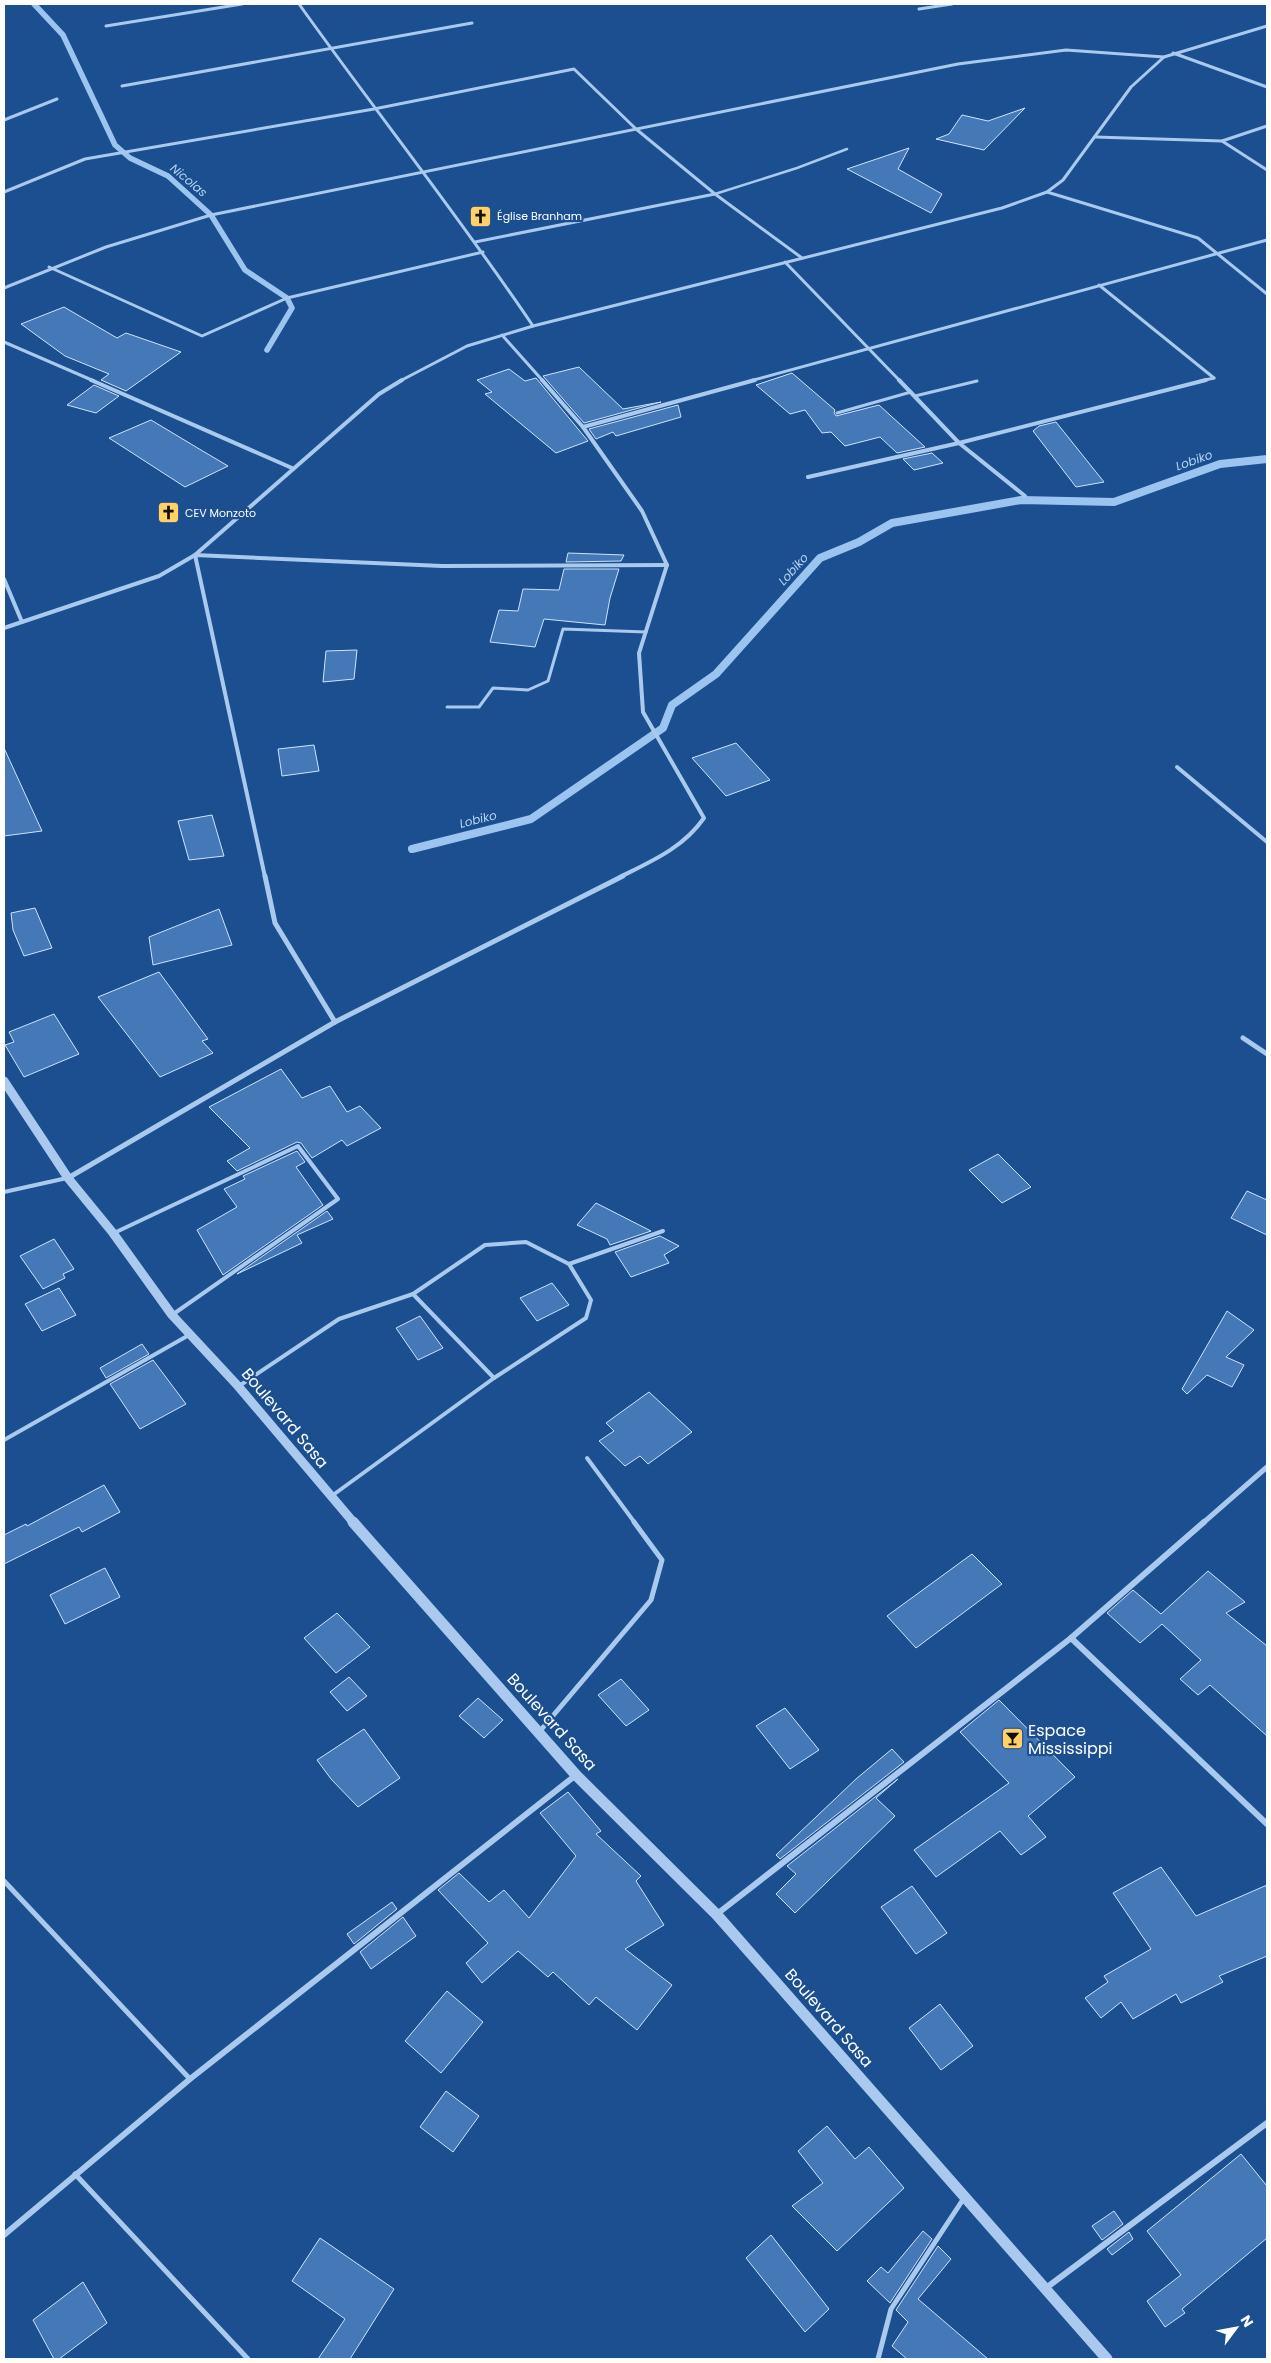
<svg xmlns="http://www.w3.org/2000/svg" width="1271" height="2363" font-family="Poppins,sans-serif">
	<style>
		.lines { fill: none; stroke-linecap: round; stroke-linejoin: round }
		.stream-far1 { stroke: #9cc4f0; stroke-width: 5.5 }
		.stream { stroke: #9cc4f0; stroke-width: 8 }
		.building { fill: #4478b7; stroke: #cfe3fa }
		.service-far3 { stroke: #a9c9ee; stroke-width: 2.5 }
		.service-far2 { stroke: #a9c9ee; stroke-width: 3 }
		.service-far1 { stroke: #a9c9ee; stroke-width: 4 }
		.service { stroke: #a9c9ee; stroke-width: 5 }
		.minor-far3 { stroke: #a9c9ee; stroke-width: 3 }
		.minor-far2 { stroke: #a9c9ee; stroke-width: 4 }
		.minor-far1 { stroke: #a9c9ee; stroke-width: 5 }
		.minor { stroke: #a9c9ee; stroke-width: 6 }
		.tertiary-far1 { stroke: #a9c9ee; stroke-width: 9 }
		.tertiary { stroke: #a9c9ee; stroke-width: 11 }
		.labels { text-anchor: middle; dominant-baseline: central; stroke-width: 4.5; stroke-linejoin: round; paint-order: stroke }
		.far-poi-label { font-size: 11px; fill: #fff; stroke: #1b4f8f; text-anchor: start }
		.far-water-label { font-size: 12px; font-style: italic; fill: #b5d3f5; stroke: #1b4f8f }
		.near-street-label { font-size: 16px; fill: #fff; stroke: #1b4f8f }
		.near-poi-label { font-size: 16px; fill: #fff; stroke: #1b4f8f; text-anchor: start }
	</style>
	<rect width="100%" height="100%" fill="#1b4f8f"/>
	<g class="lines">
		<!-- stream-far1 -->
		<path class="stream-far1" d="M34 4 63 35 115 145 130 158 168 176 211 215 245 270 287 298 292 308 267 350"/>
		<!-- stream -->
		<path class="stream" d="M412 849 531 819 663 728 672 705 716 674 820 558 859 542 892 523 1021 500 1114 502 1220 464 1267 459"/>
	</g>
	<!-- building -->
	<g class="building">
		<path d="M1025 108 984 150 936 139 949 134 962 115 988 121Z"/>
		<path d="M909 148 898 169 942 194 931 213 847 169Z"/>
		<path d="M64 307 117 338 126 333 181 352 126 391 101 380 109 374 65 356 21 324Z"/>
		<path d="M579 367 623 409 661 402 584 423 543 376Z"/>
		<path d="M509 369 525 381 536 378 588 441 556 453 485 394 492 392 477 380Z"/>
		<path d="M792 373 835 410 834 413 836 416 879 405 925 447 897 453 880 437 845 446 831 432 822 433 805 410 790 414 756 385Z"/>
		<path d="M94 385 119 396 96 413 67 405Z"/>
		<path d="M678 405 681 417 616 436 613 432 596 439 589 429Z"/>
		<path d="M151 420 201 450 228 466 185 487 109 438Z"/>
		<path d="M1056 422 1104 482 1076 487 1033 431 1039 426Z"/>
		<path d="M932 453 943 463 914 470 903 459Z"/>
		<path d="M568 553 624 555 621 561 566 562Z"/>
		<path d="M564 569H619L610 598 605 625 544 619 535 647 490 642 499 610 518 611 523 589 559 590Z"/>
		<path d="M357 650 354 679 323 682 326 651Z"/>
		<path d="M736 743 770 780 726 796 692 758Z"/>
		<path d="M314 745 319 771 282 776 278 749Z"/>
		<path d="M4 748 42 831 4 836Z"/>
		<path d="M212 815 224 856 189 860 178 821Z"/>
		<path d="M35 908 52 948 24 956 13 930 11 913Z"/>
		<path d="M219 909 232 945 153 965 149 937Z"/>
		<path d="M159 972 208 1039 202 1041 213 1053 160 1077 98 997Z"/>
		<path d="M54 1014 79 1054 24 1077 5 1045 14 1042 9 1032Z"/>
		<path d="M281 1069 302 1098 330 1086 347 1112 360 1106 381 1128 347 1146 342 1140 312 1158 301 1143 297 1142 237 1171 227 1161 250 1148 209 1107Z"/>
		<path d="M297 1151 305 1162 296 1167 323 1205 223 1275 197 1230 237 1207 224 1189 245 1179 243 1176Z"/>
		<path d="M998 1154 1031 1187 1002 1203 969 1170Z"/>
		<path d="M1247 1191 1267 1200V1235L1231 1218Z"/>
		<path d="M596 1203 651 1231 610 1245 607 1239 577 1225Z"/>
		<path d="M327 1211 333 1219 297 1235 302 1243 237 1274Z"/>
		<path d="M660 1236 679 1246 664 1255 669 1263 631 1277 615 1252Z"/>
		<path d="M54 1239 74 1269 63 1274 65 1278 43 1289 20 1256Z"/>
		<path d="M552 1283 569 1305 537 1321 520 1298Z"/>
		<path d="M59 1288 76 1315 42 1331 25 1304Z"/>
		<path d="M1227 1311 1254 1330 1226 1357 1244 1365 1232 1387 1207 1375 1187 1394 1182 1389Z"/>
		<path d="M420 1316 443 1348 418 1360 396 1328Z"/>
		<path d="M142 1344 149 1354 106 1378 100 1368Z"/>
		<path d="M153 1360 186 1404 140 1429 110 1384Z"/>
		<path d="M649 1392 692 1432 648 1464 640 1456 625 1466 599 1441 614 1431 606 1423Z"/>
		<path d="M104 1485 120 1512 82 1532 79 1527 4 1564V1535L26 1524 27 1526Z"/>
		<path d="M972 1554 1002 1584 916 1648 887 1616Z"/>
		<path d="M105 1568 120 1597 65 1624 50 1595Z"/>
		<path d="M1208 1571 1245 1602 1226 1613 1267 1646V1736L1210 1685 1198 1695 1180 1679 1201 1660 1162 1624 1140 1643 1107 1613 1133 1590 1161 1614Z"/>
		<path d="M337 1613 370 1647 336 1673 304 1638Z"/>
		<path d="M349 1677 367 1696 347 1711 330 1692Z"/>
		<path d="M621 1679 649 1710 626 1726 598 1695Z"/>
		<path d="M478 1698 503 1720 484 1738 459 1716Z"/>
		<path d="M999 1700 1075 1777 1028 1816 1046 1837 1021 1855 1000 1831 936 1877 914 1850 1009 1783 960 1732Z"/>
		<path d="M785 1708 819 1750 790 1769 756 1726Z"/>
		<path d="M364 1729 400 1778 358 1807 331 1779 317 1760Z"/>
		<path d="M892 1749 904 1762 780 1859 776 1855 856 1779Z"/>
		<path d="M898 1779 876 1798 895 1816 795 1913 776 1894 796 1874 787 1866Z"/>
		<path d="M568 1792 601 1831 596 1834 641 1876 636 1881 664 1925 625 1949 672 1985 637 2030 596 1997 589 2005 553 1972 548 1977 518 1951 482 1983 466 1963 488 1943 438 1890 459 1873 489 1902 504 1890 529 1918 576 1856 540 1813Z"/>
		<path d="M1161 1867 1196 1916 1267 1885V1956L1219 1976 1223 1982 1181 2003 1176 1994 1133 2019 1121 2002 1101 2018 1085 1998 1108 1982 1104 1976 1151 1949 1113 1893Z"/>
		<path d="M912 1886 947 1933 916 1954 881 1907Z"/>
		<path d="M392 1902 397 1909 354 1944 347 1934Z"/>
		<path d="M403 1917 416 1936 371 1969 360 1952Z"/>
		<path d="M447 1991 483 2022 441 2073 405 2041Z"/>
		<path d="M940 2004 973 2046 941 2070 909 2028Z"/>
		<path d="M446 2091 479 2116 453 2152 420 2127Z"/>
		<path d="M827 2126 855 2159 869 2147 904 2188 837 2251 792 2206 823 2183 798 2151Z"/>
		<path d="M1241 2154 1267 2186V2238L1182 2309 1185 2313 1165 2327 1147 2301 1181 2275 1147 2231Z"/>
		<path d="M1114 2211 1123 2224 1102 2240 1092 2226Z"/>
		<path d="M923 2231 932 2239 890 2303 867 2281 881 2267 888 2273Z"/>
		<path d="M1129 2232 1133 2239 1112 2255 1107 2249Z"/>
		<path d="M771 2235 829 2309 805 2332 746 2258Z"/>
		<path d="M320 2238 394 2289 350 2359H318L345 2319 292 2281Z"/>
		<path d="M938 2246 951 2259 918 2299 988 2359H907L892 2346 908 2322 896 2310Z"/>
		<path d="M83 2282 107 2323 59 2359H54L33 2320Z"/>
	</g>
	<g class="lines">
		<!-- service-far3 -->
		<path class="service-far3" d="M715 194 797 168 847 149"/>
		<!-- service-far2 -->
		<g class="service-far2">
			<path d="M915 396 977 381"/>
			<path d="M837 413 911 392"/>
			<path d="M447 707H479L493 688 528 690 548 681 563 629 646 632"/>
		</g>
		<!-- service-far1 -->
		<g class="service-far1">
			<path d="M4 1192 67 1178"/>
			<path d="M114 1233 298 1146 338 1199 172 1315"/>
			<path d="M569 1264 663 1231"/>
			<path d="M413 1294 485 1245 526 1242 569 1264 591 1300 586 1318 494 1378"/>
			<path d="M239 1386 339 1319 413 1294 494 1378 333 1495"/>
			<path d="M4 1440 189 1335"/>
			<path d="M587 1458 635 1523"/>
		</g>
		<!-- service -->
		<g class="service">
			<path d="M540 1731 651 1600 662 1560 634 1522"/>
			<path d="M4 1881 190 2079"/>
			<path d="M75 2174 248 2359"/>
			<path d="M878 2359 891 2309 964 2198"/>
		</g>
		<!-- minor-far3 -->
		<g class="minor-far3">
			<path d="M299 4C376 112 459 216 533 326"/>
			<path d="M919 9 952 4"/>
			<path d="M106 26 242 4"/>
			<path d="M1173 53 1267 87"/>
			<path d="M122 86 472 23"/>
			<path d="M4 120 57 99"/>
			<path d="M1095 137 1222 141 1267 126"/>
			<path d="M1222 141 1267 170"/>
			<path d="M4 192 85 159 374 109 574 69 636 129 715 194 802 258"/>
			<path d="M1047 192 1198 238 1267 294"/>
			<path d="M475 242 715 194"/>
			<path d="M785 262 900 381"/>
			<path d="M49 267 202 336 287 298 483 252"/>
			<path d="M1099 285 1214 378"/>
			<path d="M4 288 106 247 211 215 958 64 1066 50 1164 57"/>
			<path d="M502 335 543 381"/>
			<path d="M4 342 94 381"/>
			<path d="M400 381 467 346 533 326 1002 208 1047 192 1063 180 1131 87 1164 57 1267 26"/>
			<path d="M750 381 1267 240"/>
			<path d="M1201 381 1214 378"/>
		</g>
		<!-- minor-far2 -->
		<g class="minor-far2">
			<path d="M91 380 292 468"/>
			<path d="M542 380 583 427 642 511 667 565 639 653 643 712 704 818C683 848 652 861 620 877"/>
			<path d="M899 380 959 443 1025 496"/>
			<path d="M583 427 755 380"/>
			<path d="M808 477 959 443 1206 380"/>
			<path d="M4 579 22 622"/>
			<path d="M4 628 159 576 195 555 379 394 402 380"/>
			<path d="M1177 767 1267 842"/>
			<path d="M265 877 195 555 442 566 667 565"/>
		</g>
		<!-- minor-far1 -->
		<g class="minor-far1">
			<path d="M265 876 275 923 335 1022"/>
			<path d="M1243 1038 1267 1054"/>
			<path d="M68 1178 335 1022 623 876"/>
			<path d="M1203 1523 1267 1467"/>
		</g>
		<!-- minor -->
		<g class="minor">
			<path d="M1071 1638 1267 1824"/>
			<path d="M717 1914 1071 1638 1204 1522"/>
			<path d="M4 2235 190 2079 576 1775"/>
			<path d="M1046 2288 1267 2123"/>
		</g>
		<!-- tertiary-far1 -->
		<path class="tertiary-far1" d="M4 1081 68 1178 113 1233 172 1315 238 1386 354 1523"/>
		<!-- tertiary -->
		<path class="tertiary" d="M353 1522 576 1775 717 1915 1107 2359"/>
	</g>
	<!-- icons -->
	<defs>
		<symbol id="church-square" viewBox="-11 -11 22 22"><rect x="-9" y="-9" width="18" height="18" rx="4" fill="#ffd166" stroke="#1b4f8f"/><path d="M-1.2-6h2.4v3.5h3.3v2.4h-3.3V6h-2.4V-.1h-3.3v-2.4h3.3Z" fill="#111"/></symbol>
		<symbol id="bar-square" viewBox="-11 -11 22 22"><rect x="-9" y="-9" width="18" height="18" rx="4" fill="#ffd166" stroke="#1b4f8f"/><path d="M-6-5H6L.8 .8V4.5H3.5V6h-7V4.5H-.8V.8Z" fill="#111"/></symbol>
	</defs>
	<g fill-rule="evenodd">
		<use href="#church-square" x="468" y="204" width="25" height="25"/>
		<use href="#church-square" x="156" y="500" width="25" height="25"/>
		<use href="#bar-square" x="1000" y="1726" width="25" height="25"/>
	</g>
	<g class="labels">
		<!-- far-poi labels -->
		<g class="far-poi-label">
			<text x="497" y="216">Église Branham</text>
			<text x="185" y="513">CEV Monzoto</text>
		</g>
		<!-- far-water labels -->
		<g class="far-water-label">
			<text transform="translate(189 180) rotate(40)">Nicolas</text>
			<text transform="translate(1194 460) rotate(-19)">Lobiko</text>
			<text transform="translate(793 569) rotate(-48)">Lobiko</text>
			<text transform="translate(478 819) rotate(-14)">Lobiko</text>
		</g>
		<!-- near-street labels -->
		<g class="near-street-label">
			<text transform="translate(285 1418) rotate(50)">Boulevard Sasa</text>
			<text transform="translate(552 1722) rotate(48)">Boulevard Sasa</text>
			<text transform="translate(829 2018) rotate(49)">Boulevard Sasa</text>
		</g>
		<!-- near-poi labels -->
		<g class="near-poi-label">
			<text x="1028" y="1730">Espace<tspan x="1028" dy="18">Mississippi</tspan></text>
		</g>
	</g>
	<!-- border -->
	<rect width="1271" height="2363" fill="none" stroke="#ffffff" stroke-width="10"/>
	<!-- north arrow -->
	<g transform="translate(1236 2328) rotate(58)" stroke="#1b4f8f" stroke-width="4" paint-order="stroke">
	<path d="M0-4L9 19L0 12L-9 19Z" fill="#ffffff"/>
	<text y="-8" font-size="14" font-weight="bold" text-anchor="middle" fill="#ffffff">N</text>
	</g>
</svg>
